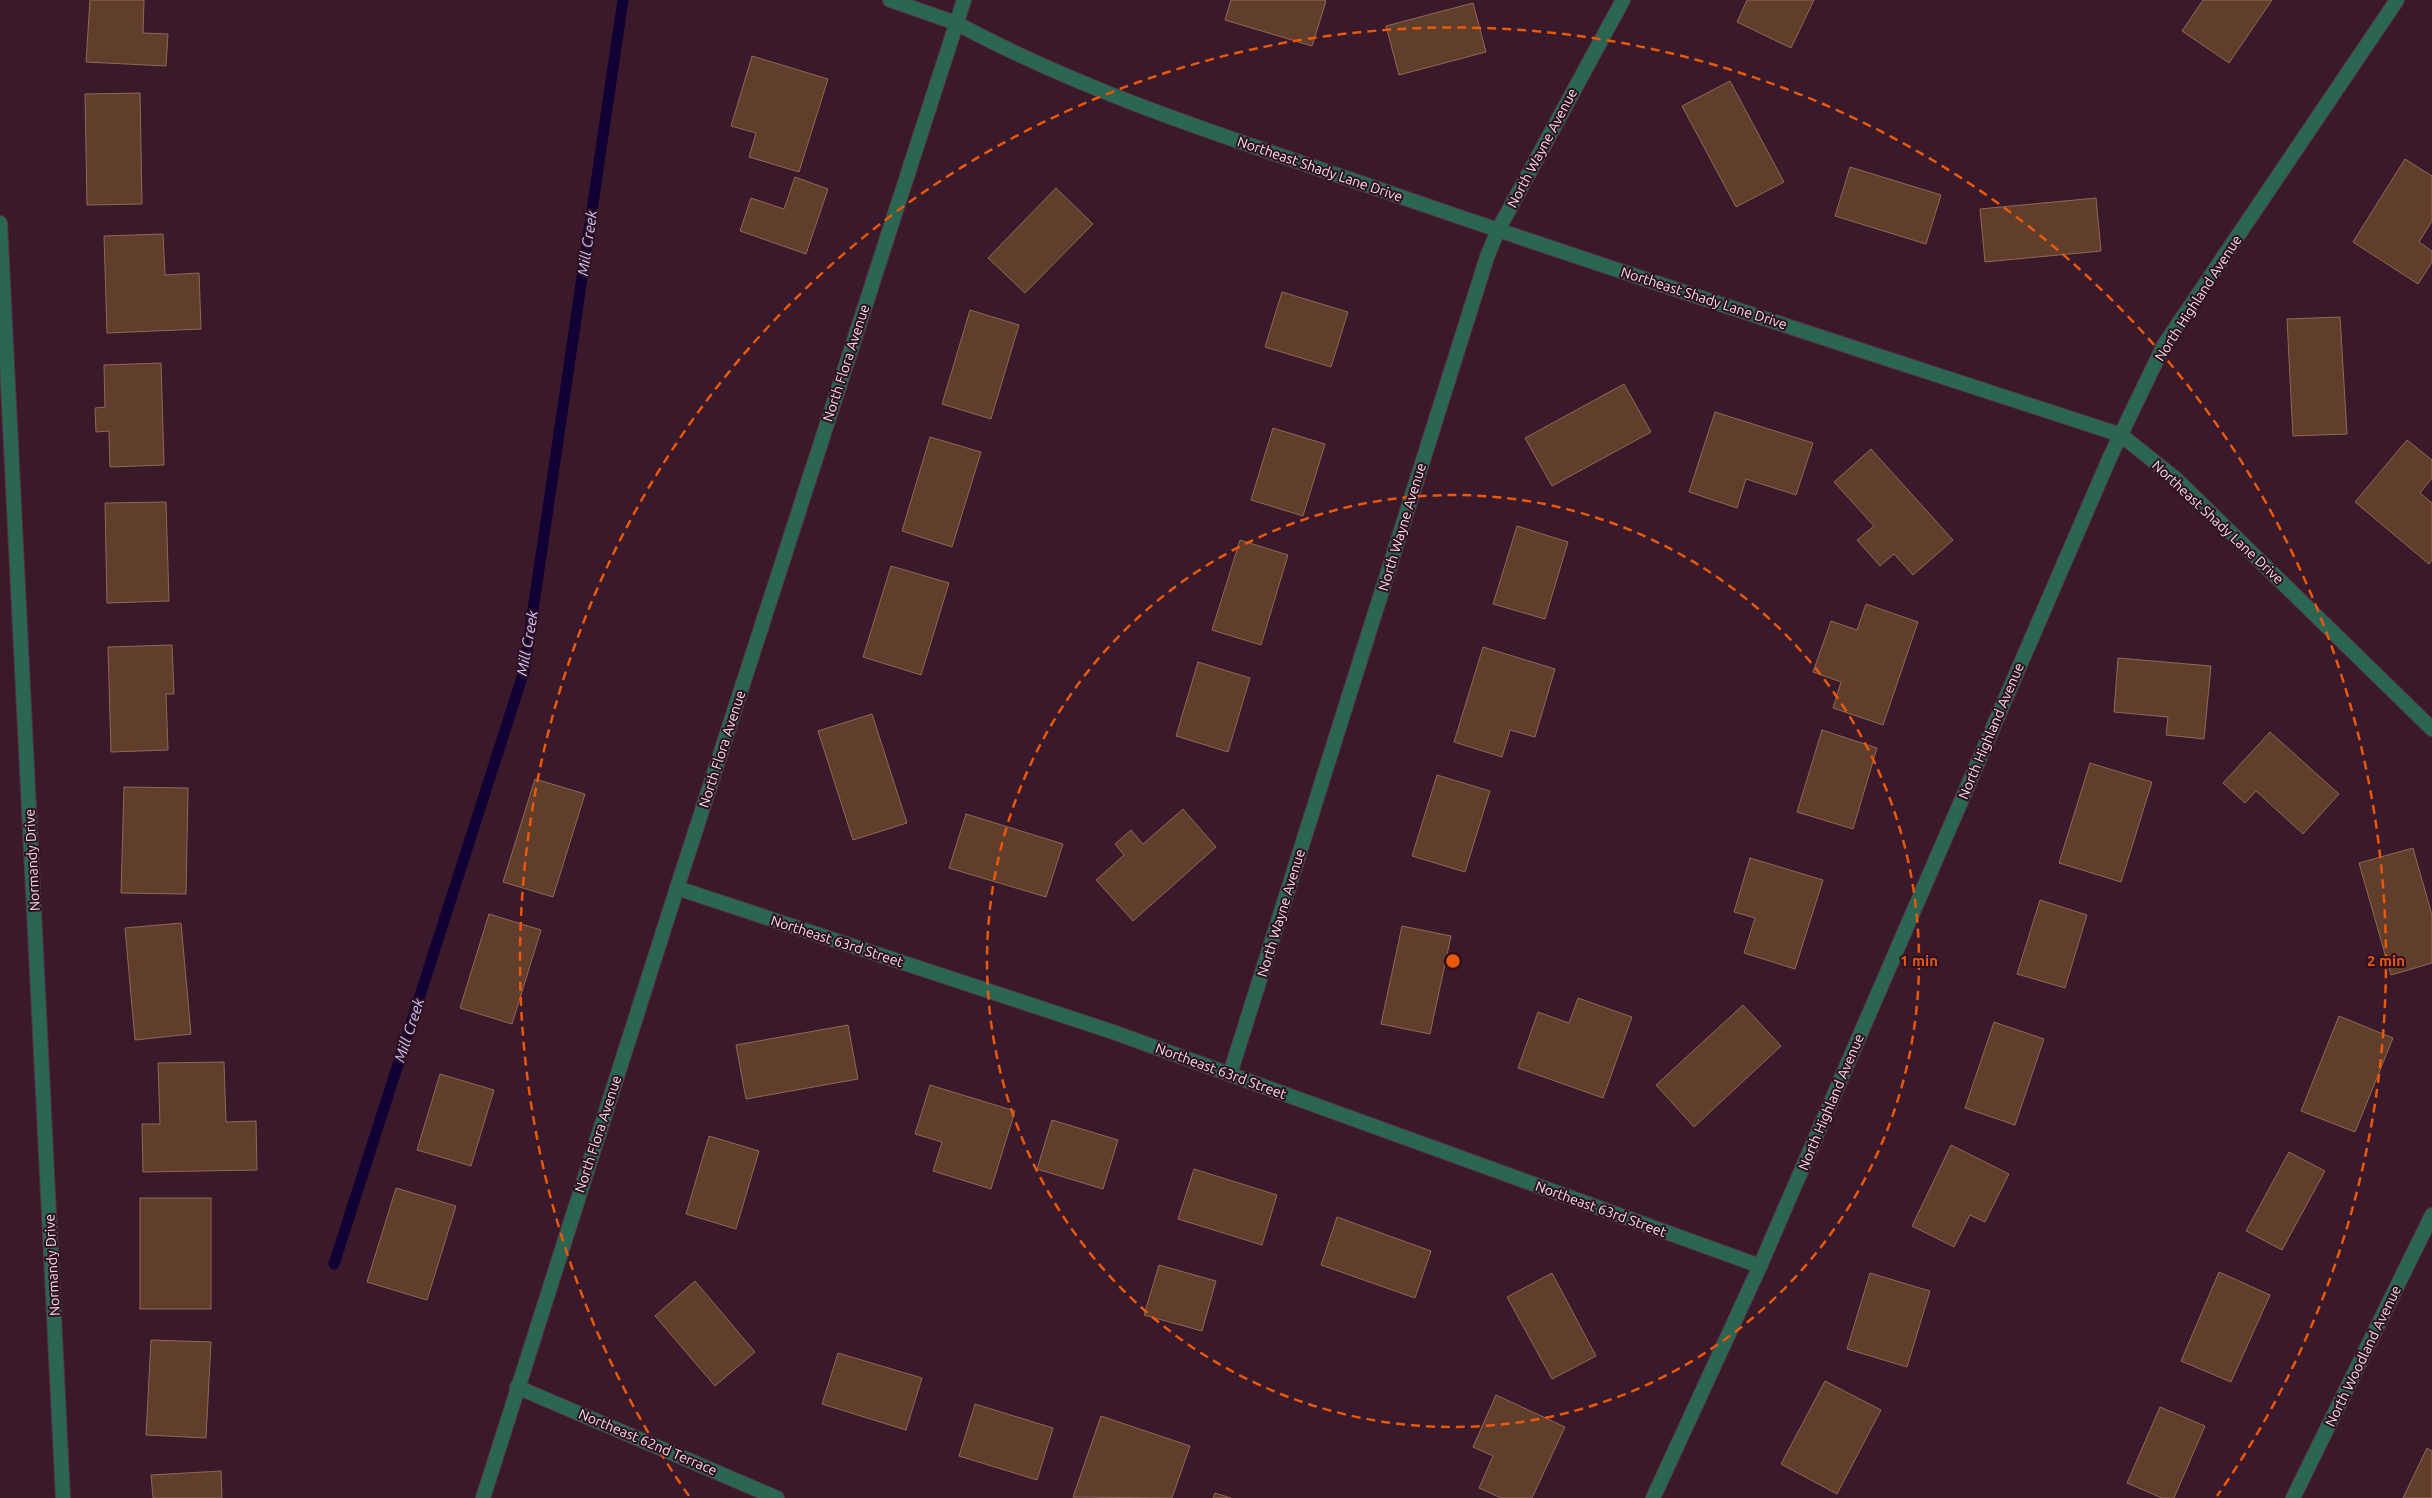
<svg xmlns="http://www.w3.org/2000/svg" width="2432" height="1498" font-family="Ubuntu,sans-serif">
	<style>
		.lines { fill: none; stroke-linecap: round; stroke-linejoin: round }
		.stream { stroke: #103; stroke-width: 11 }
		.building { fill: #603e2b; stroke: #8f6955 }
		.minor-casing { stroke: #543545; stroke-width: 16 }
		.tertiary-casing { stroke: #543545; stroke-width: 16 }
		.minor { stroke: #2a6652; stroke-width: 14 }
		.tertiary { stroke: #2a6652; stroke-width: 14 }
		.ring { fill: none; stroke: #e8590c; stroke-width: 2.5; stroke-dasharray: 9 6 }
		.labels { text-anchor: middle; dominant-baseline: central; stroke-width: 4; stroke-linejoin: round; paint-order: stroke }
		.street-label { font-size: 14px; fill: #f5dee8; stroke: #2f1021 }
		.water-label { font-size: 15px; font-style: italic; fill: #ccc7fc; stroke: #2f1021 }
		.centre { fill: #e8590c; stroke: #2f1021; stroke-width: 2.5 }
		.ring-label { font-size: 15px; text-anchor: middle; font-weight: bold; fill: #e8590c; stroke: #2f1021; stroke-width: 4; stroke-linejoin: round; paint-order: stroke }
	</style>
	<rect width="100%" height="100%" fill="#3a192a"/>
	<g class="lines">
		<!-- stream -->
		<path class="stream" d="M334 1264 524 671 623 0"/>
	</g>
	<!-- building -->
	<g class="building">
		<path d="M90 0H144L143 33 168 34 166 66 86 62Z"/>
		<path d="M1231 0H1323L1326 1 1312 46 1225 20Z"/>
		<path d="M1747 0H1814L1791 48 1737 22Z"/>
		<path d="M2203 0H2272L2229 63 2182 31Z"/>
		<path d="M1473 3 1486 52 1399 75 1386 26Z"/>
		<path d="M752 56 828 79 799 172 749 157 756 133 731 126Z"/>
		<path d="M1730 81 1784 182 1736 207 1682 106Z"/>
		<path d="M140 93 142 204 87 205 85 94Z"/>
		<path d="M2405 159 2432 176V221L2419 242 2432 251V262L2418 284 2353 242Z"/>
		<path d="M1850 167 1941 195 1926 244 1835 216Z"/>
		<path d="M795 177 828 189 806 254 740 231 751 198 784 209Z"/>
		<path d="M1056 188 1093 224 1025 293 988 258Z"/>
		<path d="M2096 198 2101 251 1985 262 1980 209Z"/>
		<path d="M163 234 165 275 199 273 201 329 107 333 104 236Z"/>
		<path d="M1282 292 1348 312 1331 367 1265 347Z"/>
		<path d="M970 310 1019 325 991 419 942 404Z"/>
		<path d="M2340 317 2347 434 2293 436 2287 319Z"/>
		<path d="M161 363 164 465 110 467 109 431 96 432 95 408 105 407 104 365Z"/>
		<path d="M1624 384 1651 432 1552 486 1525 438Z"/>
		<path d="M1715 412 1813 443 1796 495 1746 479 1737 508 1689 492Z"/>
		<path d="M1273 428 1325 444 1303 516 1251 500Z"/>
		<path d="M930 437 981 452 952 547 902 531Z"/>
		<path d="M2407 440 2432 460V478L2420 493 2432 503V560L2429 564 2355 502Z"/>
		<path d="M1871 449 1953 540 1913 575 1894 554 1880 566 1857 540 1874 526 1834 482Z"/>
		<path d="M166 502 169 601 107 603 105 503Z"/>
		<path d="M1517 526 1568 542 1545 619 1493 604Z"/>
		<path d="M1240 540 1288 555 1261 645 1212 630Z"/>
		<path d="M891 566 949 583 921 675 863 657Z"/>
		<path d="M1866 604 1918 622 1883 725 1833 708 1841 682 1813 672 1831 621 1857 630Z"/>
		<path d="M172 645 174 694H166L168 750 111 752 108 647Z"/>
		<path d="M1483 647 1555 669 1535 737 1510 730 1502 757 1454 742Z"/>
		<path d="M2118 658 2211 666 2204 739 2166 735 2168 717 2114 712Z"/>
		<path d="M1198 662 1250 678 1228 752 1176 736Z"/>
		<path d="M872 714 907 823 853 840 818 731Z"/>
		<path d="M1822 730 1877 748 1853 829 1797 812Z"/>
		<path d="M2270 732 2339 794 2303 834 2256 791 2245 803 2223 783Z"/>
		<path d="M2090 763 2152 782 2121 882 2059 863Z"/>
		<path d="M1437 775 1490 791 1465 872 1412 856Z"/>
		<path d="M535 779 585 794 553 897 503 882Z"/>
		<path d="M124 787 188 788 186 894 121 893Z"/>
		<path d="M1183 809 1216 847 1133 921 1096 880 1124 855 1115 844 1131 830 1143 844Z"/>
		<path d="M966 814 1063 844 1046 897 949 868Z"/>
		<path d="M2413 848 2432 915V963L2391 975 2359 863Z"/>
		<path d="M1750 858 1823 880 1795 969 1744 953 1755 918 1734 912Z"/>
		<path d="M2040 900 2087 915 2065 988 2017 974Z"/>
		<path d="M489 914 541 930 512 1024 460 1008Z"/>
		<path d="M181 923 191 1034 135 1040 125 928Z"/>
		<path d="M1402 926 1451 936 1430 1034 1381 1024Z"/>
		<path d="M1578 998 1632 1017 1603 1098 1518 1068 1538 1012 1569 1023Z"/>
		<path d="M1743 1005 1781 1046 1694 1127 1656 1085Z"/>
		<path d="M2339 1016 2393 1038 2355 1132 2301 1111Z"/>
		<path d="M1994 1022 2044 1039 2015 1125 1965 1108Z"/>
		<path d="M848 1025 858 1079 746 1099 736 1045Z"/>
		<path d="M224 1062 226 1122 256 1121 257 1170 143 1172 142 1124H160L158 1063Z"/>
		<path d="M440 1074 494 1090 471 1166 417 1150Z"/>
		<path d="M930 1085 1015 1111 991 1189 933 1171 942 1142 915 1134Z"/>
		<path d="M1052 1120 1118 1140 1103 1189 1037 1169Z"/>
		<path d="M709 1136 759 1151 736 1229 686 1214Z"/>
		<path d="M1951 1145 2009 1174 1985 1222 1970 1215 1954 1247 1912 1226Z"/>
		<path d="M2289 1152 2325 1171 2282 1250 2246 1231Z"/>
		<path d="M1194 1169 1277 1195 1262 1245 1178 1219Z"/>
		<path d="M396 1188 456 1206 427 1300 367 1282Z"/>
		<rect x="140" y="1198" width="71" height="111"/>
		<path d="M1337 1217 1431 1251 1415 1298 1321 1265Z"/>
		<path d="M1159 1265 1216 1281 1202 1331 1144 1315Z"/>
		<path d="M2219 1272 2270 1295 2231 1382 2181 1361Z"/>
		<path d="M1552 1273 1596 1356 1552 1379 1507 1297Z"/>
		<path d="M1870 1273 1930 1291 1907 1367 1847 1349Z"/>
		<path d="M695 1281 755 1352 715 1386 655 1316Z"/>
		<path d="M151 1340 211 1342 206 1438 146 1435Z"/>
		<path d="M838 1353 922 1378 906 1430 822 1404Z"/>
		<path d="M1825 1381 1881 1410 1837 1494 1781 1464Z"/>
		<path d="M1496 1395 1565 1427 1532 1498H1501L1479 1488 1493 1456 1473 1447Z"/>
		<path d="M975 1404 1053 1428 1037 1480 959 1456Z"/>
		<path d="M2160 1407 2205 1426 2174 1498H2162L2127 1483Z"/>
		<path d="M1101 1416 1190 1446 1172 1498 1073 1497Z"/>
		<path d="M2427 1448 2432 1451V1498H2403Z"/>
		<path d="M221 1471 222 1498H153L151 1475Z"/>
		<path d="M1215 1493 1231 1498H1213Z"/>
	</g>
	<g class="lines">
		<defs>
			<g id="minor">
				<path d="M956 23C1093 97 1243 142 1390 193 1632 277 1877 355 2121 435L2176 479 2432 729"/>
				<path d="M0 223 63 1498"/>
				<path d="M677 888 1113 1032 1760 1266"/>
				<path d="M1230 1074 1487 257 1498 230 1623 0"/>
				<path d="M517 1387 777 1498"/>
				<path d="M1653 1498 1760 1266 2110 457 2164 345 2397 0"/>
				<path d="M2293 1498 2432 1215"/>
			</g>
			<g id="tertiary">
				<path d="M890 0 956 23"/>
				<path d="M483 1498 677 888 964 0"/>
			</g>
		</defs>
		<!-- minor casing -->
		<use href="#minor" class="minor-casing"/>
		<!-- tertiary casing -->
		<use href="#tertiary" class="tertiary-casing"/>
		<!-- minor -->
		<use href="#minor" class="minor"/>
		<!-- tertiary -->
		<use href="#tertiary" class="tertiary"/>
	</g>
	<!-- distance rings -->
	<g class="ring">
		<circle cx="1453" cy="961" r="466"/>
		<path d="M689 1496A933 933 0 1 1 2217 1496"/>
	</g>
	<g class="labels">
		<!-- street labels -->
		<g class="street-label">
			<text transform="translate(1542 148) rotate(-62)">North Wayne Avenue</text>
			<text transform="translate(1320 169) rotate(19)">Northeast Shady Lane Drive</text>
			<text transform="translate(1704 298) rotate(18)">Northeast Shady Lane Drive</text>
			<text transform="translate(2198 298) rotate(-57)">North Highland Avenue</text>
			<text transform="translate(846 363) rotate(-72)">North Flora Avenue</text>
			<text transform="translate(2218 522) rotate(43)">Northeast Shady Lane Drive</text>
			<text transform="translate(1402 527) rotate(-73)">North Wayne Avenue</text>
			<text transform="translate(1991 731) rotate(-67)">North Highland Avenue</text>
			<text transform="translate(722 749) rotate(-72)">North Flora Avenue</text>
			<text transform="translate(32 860) rotate(-93)">Normandy Drive</text>
			<text transform="translate(1281 913) rotate(-73)">North Wayne Avenue</text>
			<text transform="translate(837 941) rotate(18)">Northeast 63rd Street</text>
			<text transform="translate(1221 1071) rotate(20)">Northeast 63rd Street</text>
			<text transform="translate(1831 1102) rotate(-67)">North Highland Avenue</text>
			<text transform="translate(598 1134) rotate(-72)">North Flora Avenue</text>
			<text transform="translate(1601 1209) rotate(20)">Northeast 63rd Street</text>
			<text transform="translate(52 1265) rotate(-93)">Normandy Drive</text>
			<text transform="translate(2363 1356) rotate(-64)">North Woodland Avenue</text>
			<text transform="translate(648 1442) rotate(23)">Northeast 62nd Terrace</text>
		</g>
		<!-- water labels -->
		<g class="water-label">
			<text transform="translate(587 243) rotate(-82)">Mill Creek</text>
			<text transform="translate(527 643) rotate(-80)">Mill Creek</text>
			<text transform="translate(409 1030) rotate(-72)">Mill Creek</text>
		</g>
	</g>
	<circle cx="1453" cy="961" r="8" class="centre"/>
	<g class="ring-label">
		<text x="1919" y="966">1 min</text>
		<text x="2386" y="966">2 min</text>
	</g>
</svg>
